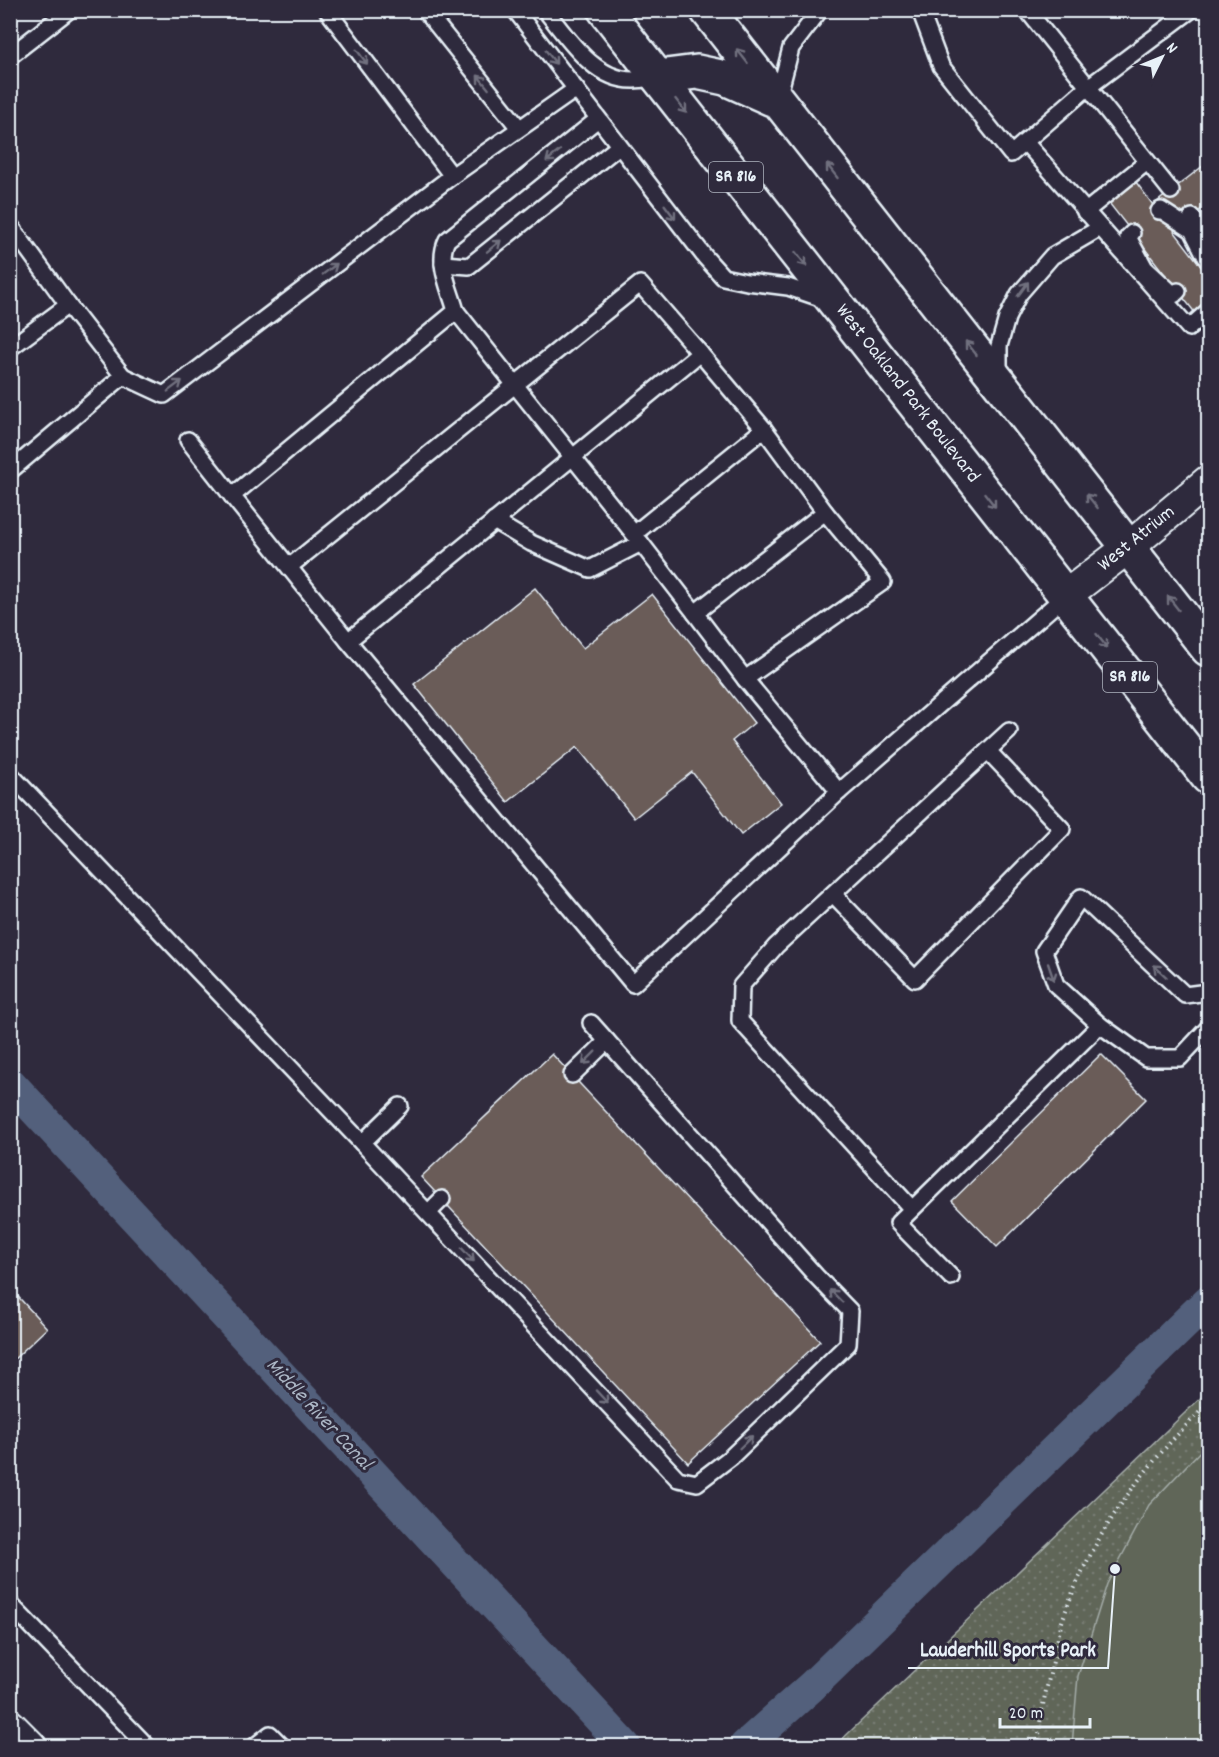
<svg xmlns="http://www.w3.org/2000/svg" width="1219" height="1757" font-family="Dekko,sans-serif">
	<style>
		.grass { fill: url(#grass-dots); stroke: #a4aca8; stroke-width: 1.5 }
		.pitch { fill: #606659; stroke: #a4aca8; stroke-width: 1.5 }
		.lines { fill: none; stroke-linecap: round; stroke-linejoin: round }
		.canal { stroke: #53617c; stroke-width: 32 }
		.building { fill: #6a5c58; stroke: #e8f1f8; stroke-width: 1.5 }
		.service-casing { stroke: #e8f1f8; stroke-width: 20 }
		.minor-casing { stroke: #e8f1f8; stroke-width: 34 }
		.primary-casing { stroke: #e8f1f8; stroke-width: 38 }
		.path { stroke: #e8f1f8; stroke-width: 4; stroke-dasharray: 1.5 4.5; stroke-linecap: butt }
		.service { stroke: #2f2a3d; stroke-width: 15 }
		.minor { stroke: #2f2a3d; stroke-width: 30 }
		.primary { stroke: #2f2a3d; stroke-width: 33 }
		.oneway { stroke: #70707e }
		.labels { text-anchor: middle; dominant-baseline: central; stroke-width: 6; stroke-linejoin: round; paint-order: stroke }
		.shield { fill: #2f2a3d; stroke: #b0b5c0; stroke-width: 1.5 }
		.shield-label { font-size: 18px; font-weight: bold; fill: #e8f1f8 }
		.street-label { font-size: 20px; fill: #e8f1f8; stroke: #2f2a3d }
		.water-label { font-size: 21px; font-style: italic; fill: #acb7c6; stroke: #2f2a3d }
		.leader { fill: none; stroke: #e8f1f8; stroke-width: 2 }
		.callout-dot { fill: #e8f1f8; stroke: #2f2a3d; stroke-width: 2 }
		.callout-label { font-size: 21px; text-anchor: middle; font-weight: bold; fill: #e8f1f8; stroke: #2f2a3d; stroke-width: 6; stroke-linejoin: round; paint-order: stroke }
	</style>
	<defs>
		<pattern id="grass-dots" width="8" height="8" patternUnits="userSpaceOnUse" patternTransform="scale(1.5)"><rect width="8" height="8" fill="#606659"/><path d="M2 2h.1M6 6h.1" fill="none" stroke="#777c72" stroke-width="1.8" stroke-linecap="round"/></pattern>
	</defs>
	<rect width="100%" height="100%" fill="#2f2a3d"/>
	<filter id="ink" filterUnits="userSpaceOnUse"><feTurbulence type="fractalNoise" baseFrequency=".0167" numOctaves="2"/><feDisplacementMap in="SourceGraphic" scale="12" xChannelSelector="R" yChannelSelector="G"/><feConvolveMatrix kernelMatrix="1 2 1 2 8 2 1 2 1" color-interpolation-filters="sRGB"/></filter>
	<g filter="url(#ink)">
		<!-- grass -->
		<path class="grass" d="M1208 1391V1746H835Z"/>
		<!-- pitch -->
		<path class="pitch" d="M1208 1443V1746H1072L1078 1676 1107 1584 1149 1505Z"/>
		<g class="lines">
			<!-- canal -->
			<g class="canal">
				<path d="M10 1083 625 1746"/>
				<path d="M745 1746 812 1686 1208 1301"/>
			</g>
		</g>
		<!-- building -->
		<g class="building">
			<path d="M1208 162V204L1174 231 1208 275V304L1196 314 1109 203 1136 182 1153 205Z"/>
			<path d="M535 588 583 648 652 594 754 723 732 741 781 803 741 835 692 772 634 818 577 747 508 802 414 684Z"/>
			<path d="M552 1054 820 1341 688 1463 421 1177Z"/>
			<path d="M1101 1054 1146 1099 997 1247 952 1201Z"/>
			<path d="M10 1288 47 1328 10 1363Z"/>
		</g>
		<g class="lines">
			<defs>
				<g id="service">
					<path d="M327 10 452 176"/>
					<path d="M425 10 519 128"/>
					<path d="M515 10 705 257 723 277 747 282 788 287 826 300"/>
					<path d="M545 10C568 38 594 81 634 80 642 80 650 78 658 77"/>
					<path d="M920 10 941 66 1011 154 1087 88 1191 10"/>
					<path d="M1027 10 1171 191"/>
					<path d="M10 56 69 10"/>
					<path d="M778 98 791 48 820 10"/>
					<path d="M1025 142 1189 328 1208 311"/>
					<path d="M1159 211 1161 210 1192 230 1208 261"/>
					<path d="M1085 212 1147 162"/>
					<path d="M1192 217 1208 238"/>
					<path d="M10 225 68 305 123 376 10 471"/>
					<path d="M1132 233 1128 237 1145 268 1174 295 1178 291"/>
					<path d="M443 264 469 266 619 146"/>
					<path d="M456 311 634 534 764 429 825 512 695 613 634 534"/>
					<path d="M10 348 68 305"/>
					<path d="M700 353 764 429"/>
					<path d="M999 375V346L1007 318 1019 294 1052 256 1100 228"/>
					<path d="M123 376 164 395 452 176 576 89"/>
					<path d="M188 440 232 496"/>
					<path d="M494 521 531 543 590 569 641 543"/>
					<path d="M289 567 640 284 700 353 348 641 232 496 456 311C450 289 436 263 447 240L598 119"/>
					<path d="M695 613 745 679 883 582 825 512"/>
					<path d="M348 641 633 984 839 792"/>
					<path d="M745 679 839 792 1065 596"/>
					<path d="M10 774 362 1143 400 1106"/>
					<path d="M833 894 915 979 1062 829 988 751"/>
					<path d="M1208 992 1185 995 1081 897 1044 951 1056 985 1100 1025 1146 1058H1180L1208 1028"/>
					<path d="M572 1075 607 1041"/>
					<path d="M362 1143 678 1479 697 1483 731 1457 848 1344 850 1311 816 1276 591 1023"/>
					<path d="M912 1209 740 1021 741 986 776 946 1009 731"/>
					<path d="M428 1213 442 1199"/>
					<path d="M951 1277 898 1223 1100 1025"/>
					<path d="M10 1604 147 1746"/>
					<path d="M255 1746 270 1734 282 1746"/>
				</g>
				<g id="minor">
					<path d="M1065 596 1129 547 1208 481"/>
					<path d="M10 1725 31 1746"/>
				</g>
				<g id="primary">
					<path d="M605 10 1208 777"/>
					<path d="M707 10 1208 649"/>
					<path d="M658 77 697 72 725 78 772 99"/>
				</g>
			</defs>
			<!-- service casing -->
			<use href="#service" class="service-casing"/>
			<!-- minor casing -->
			<use href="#minor" class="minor-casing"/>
			<!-- primary casing -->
			<use href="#primary" class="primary-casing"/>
			<!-- path -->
			<path class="path" d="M1039 1746C1038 1720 1046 1691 1052 1666 1056 1648 1059 1629 1065 1613 1094 1531 1146 1463 1208 1404"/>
			<!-- service -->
			<use href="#service" class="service"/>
			<!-- minor -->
			<use href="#minor" class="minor"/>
			<!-- primary -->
			<use href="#primary" class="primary"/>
		</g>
		<!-- one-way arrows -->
		<defs><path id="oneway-shaft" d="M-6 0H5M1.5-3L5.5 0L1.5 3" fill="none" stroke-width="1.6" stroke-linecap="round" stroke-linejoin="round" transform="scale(1.5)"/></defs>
		<g class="oneway">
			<use href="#oneway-shaft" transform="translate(742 56) rotate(-128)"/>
			<use href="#oneway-shaft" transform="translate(362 57) rotate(53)"/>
			<use href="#oneway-shaft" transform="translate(551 57) rotate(52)"/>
			<use href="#oneway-shaft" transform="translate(483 82) rotate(-129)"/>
			<use href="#oneway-shaft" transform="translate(681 106) rotate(52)"/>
			<use href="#oneway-shaft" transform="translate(553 156) rotate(141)"/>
			<use href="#oneway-shaft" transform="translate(832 171) rotate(-128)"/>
			<use href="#oneway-shaft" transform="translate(670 212) rotate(53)"/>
			<use href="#oneway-shaft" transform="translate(494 246) rotate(-39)"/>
			<use href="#oneway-shaft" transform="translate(801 259) rotate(52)"/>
			<use href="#oneway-shaft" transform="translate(330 269) rotate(-37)"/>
			<use href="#oneway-shaft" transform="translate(1023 289) rotate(-54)"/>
			<use href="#oneway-shaft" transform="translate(971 348) rotate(-128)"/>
			<use href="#oneway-shaft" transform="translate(175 386) rotate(-37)"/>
			<use href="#oneway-shaft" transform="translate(990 500) rotate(52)"/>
			<use href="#oneway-shaft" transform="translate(1092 501) rotate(-129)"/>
			<use href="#oneway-shaft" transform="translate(1173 603) rotate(-128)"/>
			<use href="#oneway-shaft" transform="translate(1102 641) rotate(52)"/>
			<use href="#oneway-shaft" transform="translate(1160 971) rotate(-137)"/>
			<use href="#oneway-shaft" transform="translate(1051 972) rotate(71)"/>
			<use href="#oneway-shaft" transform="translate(589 1058) rotate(135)"/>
			<use href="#oneway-shaft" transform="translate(468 1255) rotate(47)"/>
			<use href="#oneway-shaft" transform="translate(836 1296) rotate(-135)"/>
			<use href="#oneway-shaft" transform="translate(602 1397) rotate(47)"/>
			<use href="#oneway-shaft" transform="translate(746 1442) rotate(-44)"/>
		</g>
	</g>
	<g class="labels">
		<!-- shield labels -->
		<g class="shield">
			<rect x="709" y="162" width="54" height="30" rx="4.5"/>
			<rect x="1103" y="662" width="54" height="30" rx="4.5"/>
		</g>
		<g class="shield-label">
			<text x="736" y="177">SR 816</text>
			<text x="1130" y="677">SR 816</text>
		</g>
		<!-- street labels -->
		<g class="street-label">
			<text transform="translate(907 394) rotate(52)">West Oakland Park Boulevard</text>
			<text transform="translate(1137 539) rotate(-39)">West Atrium</text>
		</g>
		<!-- water labels -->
		<g class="water-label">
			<text transform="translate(318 1415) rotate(47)">Middle River Canal</text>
		</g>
	</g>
	<!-- callouts -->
	<path class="leader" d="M1115 1569L1108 1668H908"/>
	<circle class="callout-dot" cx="1115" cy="1569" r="6"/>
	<g class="callout-label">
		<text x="1008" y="1656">Lauderhill Sports Park</text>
	</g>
	<!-- margin -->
	<rect width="1219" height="1757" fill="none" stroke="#2f2a3d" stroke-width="36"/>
	<rect x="18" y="18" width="1183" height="1721" fill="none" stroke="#e8f1f8" stroke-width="2" filter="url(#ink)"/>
	<!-- north arrow -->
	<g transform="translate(1162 57) rotate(47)" stroke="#2f2a3d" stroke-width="4.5" paint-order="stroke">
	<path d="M0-4.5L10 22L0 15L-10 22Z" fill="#e8f1f8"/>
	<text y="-9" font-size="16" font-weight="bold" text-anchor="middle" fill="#e8f1f8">N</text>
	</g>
	<!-- scale -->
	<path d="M1000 1718v9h90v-9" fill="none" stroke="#e8f1f8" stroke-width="3"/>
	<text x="1009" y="1718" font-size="18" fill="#e8f1f8" stroke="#2f2a3d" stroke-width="4.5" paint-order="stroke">20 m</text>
</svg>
